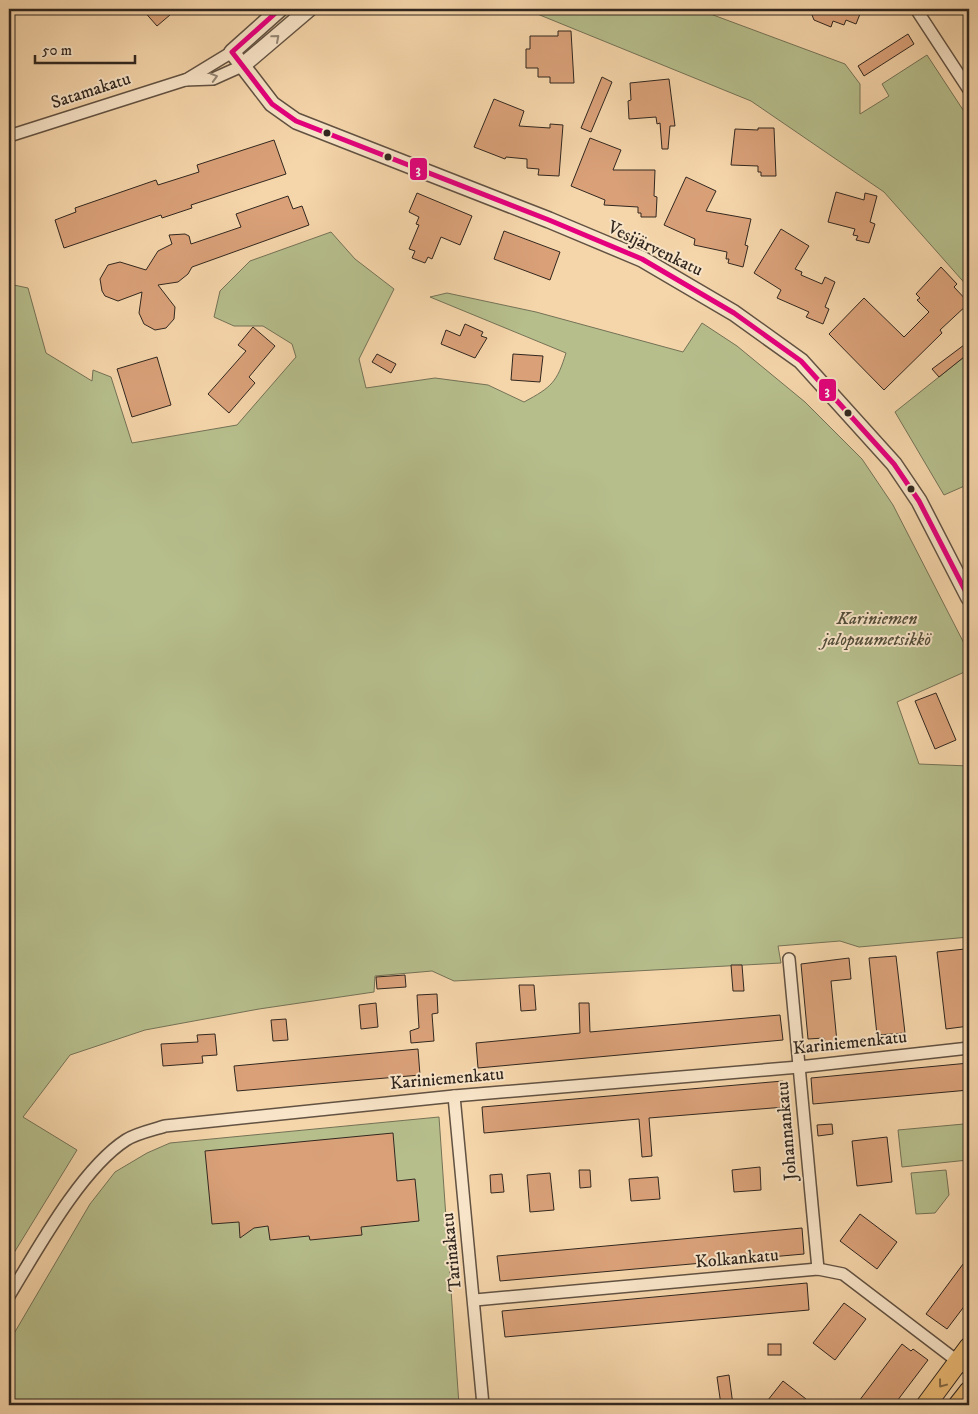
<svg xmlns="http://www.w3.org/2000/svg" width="978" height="1414" font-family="'IM FELL DW Pica',serif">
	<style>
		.green { fill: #b6be8c; stroke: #747256 }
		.building { fill: #daa179; stroke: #31271f }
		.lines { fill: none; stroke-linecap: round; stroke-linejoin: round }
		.minor-casing { stroke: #625242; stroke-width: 14 }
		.tertiary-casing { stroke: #625242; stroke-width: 18 }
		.primary-casing { stroke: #31271f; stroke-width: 21 }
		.minor { stroke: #f8e4c8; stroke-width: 11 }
		.tertiary { stroke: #f8e4c8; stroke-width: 15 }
		.primary { stroke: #eaba75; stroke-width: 19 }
		.bus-1-casing { stroke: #f8e4c8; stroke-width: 9 }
		.bus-1 { stroke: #e5007d; stroke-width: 5 }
		.oneway { stroke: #948674 }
		.oneway2 { stroke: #846946 }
		.bus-dot { fill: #31271f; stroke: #f8e4c8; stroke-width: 2 }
		.labels { text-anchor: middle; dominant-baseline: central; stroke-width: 4; stroke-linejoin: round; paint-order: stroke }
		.street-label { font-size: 18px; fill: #31271f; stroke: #f8e4c8 }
		.park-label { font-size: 18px; font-style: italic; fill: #524d3a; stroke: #f8e4c8 }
		.line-badge { stroke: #f8e4c8; stroke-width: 2 }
		.badge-label { font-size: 14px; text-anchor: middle; font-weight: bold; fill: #fff }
	</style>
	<rect width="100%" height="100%" fill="#f5d5aa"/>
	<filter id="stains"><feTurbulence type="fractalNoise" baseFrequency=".004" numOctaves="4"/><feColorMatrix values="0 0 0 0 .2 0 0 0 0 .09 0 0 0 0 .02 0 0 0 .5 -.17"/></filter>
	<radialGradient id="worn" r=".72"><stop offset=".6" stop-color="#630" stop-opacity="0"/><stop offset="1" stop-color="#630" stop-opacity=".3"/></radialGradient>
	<!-- green -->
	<g class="green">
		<path d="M525 9H697L845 64 860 84V114L889 96 882 84 927 55 969 119V288L884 192 751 101Z"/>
		<path d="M331 232 355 259 394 289 359 359 366 388 435 378 488 385 524 402C552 387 557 382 566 353L430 297 447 293 536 312 683 352 702 323 737 346 805 402 862 459 893 505 969 653V670L897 702 919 764 969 766V937L859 947 840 941 778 946 781 963 454 981 432 971 375 976 374 992 259 1009 145 1030 70 1055 23 1117 77 1150 9 1261V284L28 288 46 353 92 381 93 370 111 377 132 443 237 425 296 357 292 344 263 326H234L214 317 220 291 250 261Z"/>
		<path d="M969 353V484L944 495 895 412Z"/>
		<path d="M439 1117 459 1405H9V1342L90 1204 115 1172 147 1153 170 1143Z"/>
		<path d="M964 1124 968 1160 902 1167 898 1130Z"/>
		<path d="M946 1170 949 1195 935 1213 916 1214 911 1173Z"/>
	</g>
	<!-- building -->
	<g class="building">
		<path d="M142 9H177L157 26Z"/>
		<path d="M813 9H862L856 24 846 20 844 25 833 21 831 27 814 20 812 15Z"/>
		<path d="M558 31H571L574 83H550V77H538V68H526V49H530V36H558Z"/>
		<path d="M908 34 914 44 864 76 858 66Z"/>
		<path d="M602 77 612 82 591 132 581 128Z"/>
		<path d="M669 79 675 126H670L668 149H662L660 123 657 124 656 117 629 119 628 101 631 100 630 83Z"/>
		<path d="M494 99 524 111 519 126 550 128V124L563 125 559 176 538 175 539 169 527 168V159L506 157 505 159 474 147Z"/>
		<path d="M758 128H774L776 176H761V172H758V166L731 165 735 129 758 130Z"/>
		<path d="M590 138 621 150 613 170H655L654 196 657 197 656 217H641V213H638V207L604 205 605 200 571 186Z"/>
		<path d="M274 140 286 174 191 205 192 208 162 218 161 215 64 248 55 220 76 212 75 208 156 180 158 185 199 172 197 165Z"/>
		<path d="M686 177 716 191 706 211 751 219 745 245 748 246 743 267 728 263 729 259H726L727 252 694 245 695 239 664 225Z"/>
		<path d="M836 192 864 200 865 193 877 196 870 222 875 224 869 243 856 240 858 236 853 235 855 229 828 222Z"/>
		<path d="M417 193 472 216 460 245 441 237 432 259 428 257 425 263 412 258 415 251 409 249 419 225 416 224 419 217 409 212Z"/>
		<path d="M288 196 293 209 302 206 309 225 192 267 188 274 178 282 158 285 175 307 174 319 166 328 155 330 144 324 139 313 142 292 118 301 105 296 102 291 100 279 108 265 120 262 146 270 158 251 172 244 169 235 185 234 189 236 191 244 241 227 236 214Z"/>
		<path d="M781 229 809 246 795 269 802 272 801 275 822 284 825 277 835 282 825 307 829 309 823 324 806 317 809 312 777 298 781 290 754 273Z"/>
		<path d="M504 231 560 252 550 280 494 259Z"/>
		<path d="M941 267 957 284 954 287 969 303 940 330 942 333 884 390 829 334 864 298 904 337 929 312 917 300 920 298 916 294Z"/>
		<path d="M465 324 483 332 481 336 487 338 475 358 441 344 446 330 460 336Z"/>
		<path d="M253 327 275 346 249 377 255 383 229 413 208 394 246 351 238 345Z"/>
		<path d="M964 345 969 353 939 377 932 369Z"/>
		<path d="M377 354 396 364 391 373 372 362Z"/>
		<path d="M513 354 543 356 540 382 511 380Z"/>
		<path d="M157 357 171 405 132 417 117 369Z"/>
		<path d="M936 693 956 740 935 749 915 701Z"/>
		<path d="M965 949 969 983V1026L946 1029 937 952Z"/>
		<path d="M896 956 905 1033 877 1035 869 958Z"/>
		<path d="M849 958 851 979 831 981 837 1042 824 1043V1038L808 1039 801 964Z"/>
		<path d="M731 965H742L744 991H733Z"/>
		<path d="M405 975 406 987 377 989 376 977Z"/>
		<path d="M519 985H534L536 1010 521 1011Z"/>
		<path d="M437 994 438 1013 432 1014 434 1041 411 1043 410 1031 419 1028 417 995Z"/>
		<path d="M376 1003 378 1027 361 1029 359 1005Z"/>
		<path d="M579 1003H589L590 1032 780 1015 783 1040 478 1068 476 1043 580 1033Z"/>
		<path d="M286 1019 288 1040 273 1041 271 1020Z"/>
		<path d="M215 1034 217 1055 202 1056 203 1063 163 1066 161 1044 198 1042 197 1035Z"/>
		<path d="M418 1049 420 1075 237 1091 234 1066Z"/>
		<path d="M969 1063V1090L813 1104 811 1078Z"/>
		<path d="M783 1081 785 1107 649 1118 652 1156 642 1157 639 1119 484 1133 482 1107Z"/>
		<path d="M832 1124 833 1134 818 1136 817 1125Z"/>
		<path d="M393 1133 397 1181 415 1179 419 1221 361 1227 362 1235 310 1240 309 1236 270 1240 268 1226 254 1228 240 1238 239 1222 212 1224 205 1151Z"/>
		<path d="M887 1137 892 1182 857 1186 852 1141Z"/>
		<path d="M760 1167 761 1190 734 1192 732 1170Z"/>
		<path d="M579 1170H590L591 1187 580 1188Z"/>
		<path d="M550 1173 554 1210 530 1212 527 1175Z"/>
		<path d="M502 1174 504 1192 491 1193 490 1175Z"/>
		<path d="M658 1177 660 1199 631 1201 629 1179Z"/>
		<path d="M860 1214 897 1242 877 1269 840 1241Z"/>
		<path d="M802 1228 804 1254 500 1281 497 1256Z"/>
		<path d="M969 1256V1300L947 1329 926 1314Z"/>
		<path d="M807 1283 809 1310 505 1337 502 1311Z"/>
		<path d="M844 1303 866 1319 835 1360 813 1343Z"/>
		<rect x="768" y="1344" width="13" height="11"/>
		<path d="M902 1344 911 1351 913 1349 928 1360 894 1405H856Z"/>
		<path d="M729 1375 733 1405H721L717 1377Z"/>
		<path d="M783 1381 806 1399 801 1405H764Z"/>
	</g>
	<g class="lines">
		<defs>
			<g id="minor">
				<path d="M916 9 969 90"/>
				<path d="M186 80 232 52"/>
				<path d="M9 136 185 80 213 79 242 66"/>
				<path d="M789 959 818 1269"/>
				<path d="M454 1096 483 1405"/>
				<path d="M9 1296C37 1250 81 1169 126 1140 137 1133 153 1130 165 1126L454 1096 799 1067 969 1048"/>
				<path d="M475 1300 818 1269 843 1274 969 1370"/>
			</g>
			<g id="tertiary">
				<path d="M280 9 232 52 272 104 296 121 549 220 642 259 734 313 801 361 894 464 919 501 969 598"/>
				<path d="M242 66 309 9"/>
			</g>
			<g id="primary">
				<path d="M926 1405 969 1347"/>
				<path d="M958 1405 969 1391"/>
			</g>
		</defs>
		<!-- minor casing -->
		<use href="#minor" class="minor-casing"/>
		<!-- tertiary casing -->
		<use href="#tertiary" class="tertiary-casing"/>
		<!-- primary casing -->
		<use href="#primary" class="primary-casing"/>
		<!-- minor -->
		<use href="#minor" class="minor"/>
		<!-- tertiary -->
		<use href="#tertiary" class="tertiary"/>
		<!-- primary -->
		<use href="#primary" class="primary"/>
		<defs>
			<path id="bus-1" d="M280 9 232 52 272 104 296 121 549 220 642 259 734 313 801 361 894 464 919 501 969 598"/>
		</defs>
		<!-- bus-1 casing -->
		<use href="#bus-1" class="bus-1-casing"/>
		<!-- bus-1 -->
		<use href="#bus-1" class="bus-1"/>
	</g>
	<!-- one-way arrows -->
	<defs><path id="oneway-chevron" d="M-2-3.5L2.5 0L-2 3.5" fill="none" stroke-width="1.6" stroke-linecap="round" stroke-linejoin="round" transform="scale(1.25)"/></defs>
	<g class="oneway">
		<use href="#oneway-chevron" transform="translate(276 38) rotate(-41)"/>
		<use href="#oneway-chevron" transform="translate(214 77) rotate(-16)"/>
	</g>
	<use class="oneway2" href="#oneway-chevron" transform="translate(942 1384) rotate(127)"/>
	<!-- markers -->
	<g class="bus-dot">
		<circle cx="327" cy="133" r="4.5"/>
		<circle cx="388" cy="157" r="4.5"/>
		<circle cx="848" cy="413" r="4.5"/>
		<circle cx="911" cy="489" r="4.5"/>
	</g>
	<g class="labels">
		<!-- street labels -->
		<g class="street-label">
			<text transform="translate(91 91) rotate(-18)">Satamakatu</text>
			<text transform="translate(655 249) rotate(26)">Vesijärvenkatu</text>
			<text transform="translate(850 1043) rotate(-6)">Kariniemenkatu</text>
			<text transform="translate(447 1079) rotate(-5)">Kariniemenkatu</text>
			<text transform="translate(787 1131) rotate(-95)">Johannankatu</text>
			<text transform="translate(452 1252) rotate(-96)">Tarinakatu</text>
			<text transform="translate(737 1259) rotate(-5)">Kolkankatu</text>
		</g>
		<!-- park labels -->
		<g class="park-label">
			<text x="877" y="619">Kariniemen<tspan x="877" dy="21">jalopuumetsikkö</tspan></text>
		</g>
	</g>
	<g class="line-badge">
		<rect x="409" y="157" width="19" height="24" rx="5" fill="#e5007d"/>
		<rect x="818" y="378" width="19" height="24" rx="5" fill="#e5007d"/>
	</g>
	<g class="badge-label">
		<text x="418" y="174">3</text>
		<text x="827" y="395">3</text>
	</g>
	<!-- margin -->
	<rect width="978" height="1414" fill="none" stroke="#f5d5aa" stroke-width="30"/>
	<rect x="10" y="10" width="958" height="1394" fill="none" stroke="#31271f" stroke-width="2.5"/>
	<rect x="15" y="15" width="948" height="1384" fill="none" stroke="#31271f"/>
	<!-- scale -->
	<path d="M35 55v8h100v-8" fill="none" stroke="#31271f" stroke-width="2.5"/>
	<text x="42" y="55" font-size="15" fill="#31271f" stroke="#f8e4c8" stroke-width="4" paint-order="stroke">50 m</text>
	<rect width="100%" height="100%" filter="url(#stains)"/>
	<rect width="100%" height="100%" fill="url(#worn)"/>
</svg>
